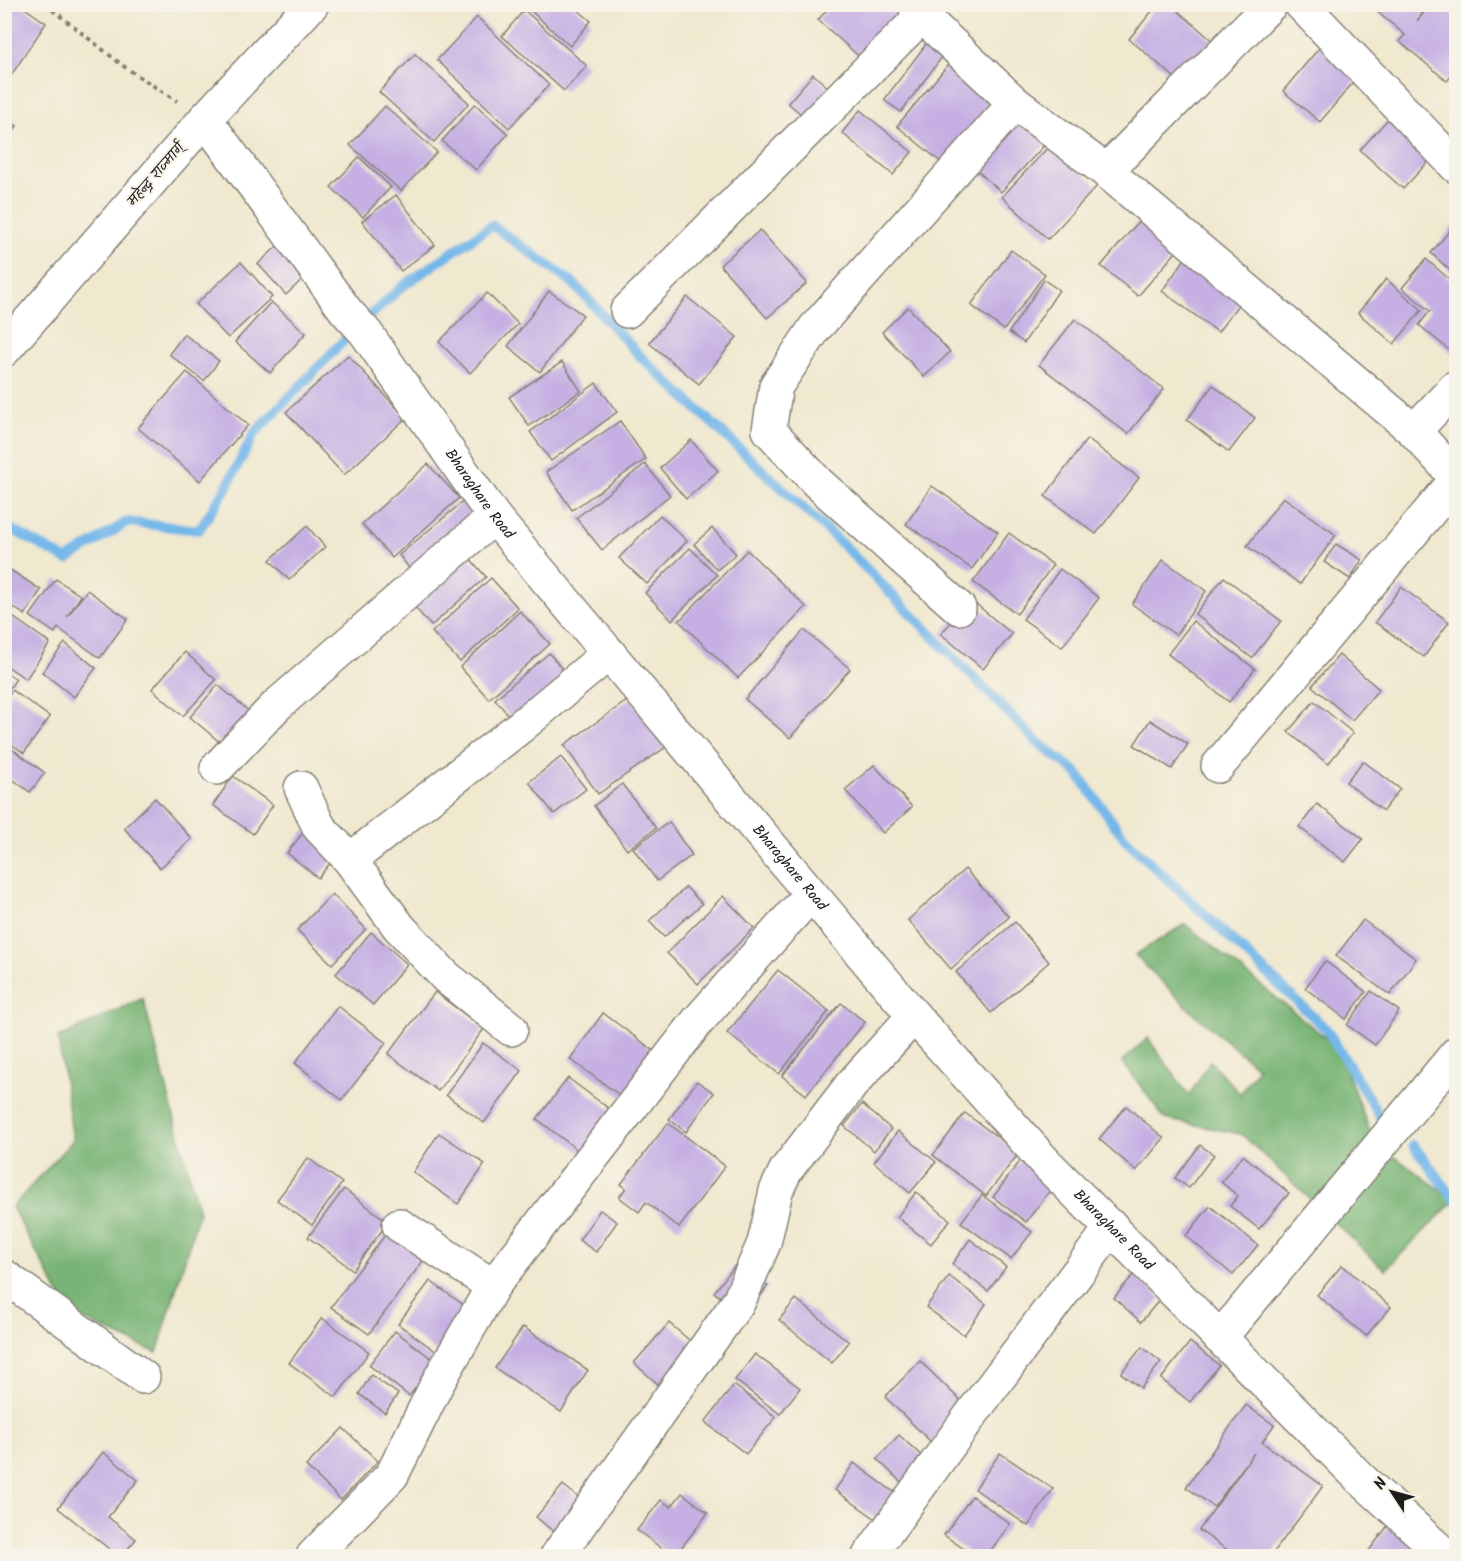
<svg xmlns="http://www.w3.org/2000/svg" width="1461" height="1561" font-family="Kalam,'Playpen Sans Deva',sans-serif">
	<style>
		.forest { fill: #78b474; stroke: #4a6848; stroke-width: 1.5 }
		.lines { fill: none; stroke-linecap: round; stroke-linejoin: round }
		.stream { stroke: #75b7ea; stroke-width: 10 }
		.building { fill: #c5afe3 }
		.minor-casing { stroke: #868276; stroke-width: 36 }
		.highway-casing { stroke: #868276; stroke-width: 36 }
		.path { stroke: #868276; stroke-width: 4; stroke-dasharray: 4.5 4.5; stroke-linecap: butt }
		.minor { stroke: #fff; stroke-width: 33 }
		.highway { stroke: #fff; stroke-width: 33 }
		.labels { text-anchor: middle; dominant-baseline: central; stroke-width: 4.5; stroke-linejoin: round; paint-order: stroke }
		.street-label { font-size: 15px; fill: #1c1c1c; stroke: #f7f3e8 }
	</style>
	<rect width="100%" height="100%" fill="#f7f3e8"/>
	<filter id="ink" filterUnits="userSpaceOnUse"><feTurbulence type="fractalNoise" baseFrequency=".0167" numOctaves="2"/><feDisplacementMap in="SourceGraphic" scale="12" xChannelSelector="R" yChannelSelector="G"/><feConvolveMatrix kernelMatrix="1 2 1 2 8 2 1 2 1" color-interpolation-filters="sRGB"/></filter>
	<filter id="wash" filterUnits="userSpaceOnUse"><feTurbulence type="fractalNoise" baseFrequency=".008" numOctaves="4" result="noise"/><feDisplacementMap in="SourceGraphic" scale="24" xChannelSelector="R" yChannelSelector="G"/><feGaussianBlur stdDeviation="1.35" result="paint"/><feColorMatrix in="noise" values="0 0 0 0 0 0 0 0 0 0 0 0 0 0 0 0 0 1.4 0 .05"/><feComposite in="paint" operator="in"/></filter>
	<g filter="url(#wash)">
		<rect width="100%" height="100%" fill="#f0e8cf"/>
		<!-- forest -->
		<g class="forest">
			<path d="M1185 924 1337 1047 1374 1142 1455 1200 1385 1270 1241 1134 1165 1119 1122 1061 1148 1038 1189 1096 1210 1061 1240 1094 1258 1068 1191 1011 1135 955Z"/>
			<path d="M143 998 199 1212 157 1353 69 1313 12 1207 73 1140 58 1038Z"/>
		</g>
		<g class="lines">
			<!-- stream -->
			<g class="stream">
				<path d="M4 525 67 560 127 522 199 530 225 490 254 434 355 329 403 286 492 225 573 283 640 356 844 546 1037 742 1076 772 1125 839 1327 1030 1384 1123"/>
				<path d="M1413 1145 1456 1201"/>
			</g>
		</g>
		<g id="blocks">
			<!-- building -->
			<g class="building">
				<path d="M4 4H19L46 23 10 77 4 73Z"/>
				<path d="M537 4H571L591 21 570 46 531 11Z"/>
				<path d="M832 4H902L907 10 863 60 818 20Z"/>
				<path d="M1158 4H1170L1215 43 1181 83 1129 39Z"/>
				<path d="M1368 4H1429L1417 21 1431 4H1456V64L1452 69 1455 72 1447 81 1399 41 1405 35Z"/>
				<path d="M524 10 587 66 564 91 502 36Z"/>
				<path d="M477 17 549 85 509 128 437 60Z"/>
				<path d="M929 40 945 53 901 112 884 100Z"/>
				<path d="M1325 41 1362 72 1320 122 1283 91Z"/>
				<path d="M415 54 469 103 434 142 379 92Z"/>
				<path d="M952 60 1007 106 953 172 897 126Z"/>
				<path d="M813 74 833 92 809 121 788 103Z"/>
				<path d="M475 104 508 134 476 170 442 141Z"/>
				<path d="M385 106 437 152 401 191 350 145Z"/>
				<path d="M1020 109 1051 138 1001 192 970 164Z"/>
				<path d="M860 110 912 152 893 175 842 133Z"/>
				<path d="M1396 110 1439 150 1403 189 1360 150Z"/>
				<path d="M4 117 17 126 4 143Z"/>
				<path d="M1051 144 1097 186 1048 239 1002 197Z"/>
				<path d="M359 157 391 187 363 217 331 187Z"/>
				<path d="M396 195 435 245 401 271 362 221Z"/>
				<path d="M1139 221 1176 252 1138 296 1101 266Z"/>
				<path d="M1456 223V276L1431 253Z"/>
				<path d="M760 230 807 283 767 318 720 265Z"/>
				<path d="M286 238 314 268 286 295 258 264Z"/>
				<path d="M1011 250 1045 274 1004 330 971 305Z"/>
				<path d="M1187 256 1246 294 1218 332 1162 291Z"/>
				<path d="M1426 259 1456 285 1455 355 1419 325 1430 311 1402 288Z"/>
				<path d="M241 262 272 297 228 338 196 304Z"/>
				<path d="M1386 279 1422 310 1394 344 1358 313Z"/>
				<path d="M1044 280 1059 290 1024 343 1009 332Z"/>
				<path d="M549 291 583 315 540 372 508 346Z"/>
				<path d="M487 293 518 324 470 373 439 342Z"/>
				<path d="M687 297 737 337 699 384 649 343Z"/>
				<path d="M271 302 306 333 270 373 235 342Z"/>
				<path d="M908 307 950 352 924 377 882 332Z"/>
				<path d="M1075 319 1164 389 1128 434 1039 365Z"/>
				<path d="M184 334 219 361 204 381 169 354Z"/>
				<path d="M348 355 406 418 344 475 286 412Z"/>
				<path d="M562 362 581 391 529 426 509 397Z"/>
				<path d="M187 372 248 425 200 481 138 428Z"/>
				<path d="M596 383 617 412 551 461 530 432Z"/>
				<path d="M1213 385 1255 418 1229 452 1187 420Z"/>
				<path d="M620 421 646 459 572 510 546 472Z"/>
				<path d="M1087 439 1139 478 1096 534 1045 496Z"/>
				<path d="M691 440 718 471 686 499 660 468Z"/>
				<path d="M428 464 459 498 392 558 362 524Z"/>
				<path d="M645 464 670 495 602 550 576 518Z"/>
				<path d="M932 486 998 532 972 569 906 524Z"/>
				<path d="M471 495 489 517 416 577 399 555Z"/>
				<path d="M1283 497 1336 535 1300 584 1247 546Z"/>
				<path d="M660 515 687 541 647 584 619 558Z"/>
				<path d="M307 526 325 547 289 580 270 560Z"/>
				<path d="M712 528 736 554 717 570 694 544Z"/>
				<path d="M1009 533 1053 565 1017 614 973 582Z"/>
				<path d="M1336 544 1362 560 1350 579 1324 562Z"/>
				<path d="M690 548 717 575 672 620 645 593Z"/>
				<path d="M747 550 806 607 738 678 679 621Z"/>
				<path d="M468 556 486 577 431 626 413 605Z"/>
				<path d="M1163 560 1206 591 1176 635 1132 604Z"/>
				<path d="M4 566 41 590 25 615 4 601Z"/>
				<path d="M1060 569 1099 598 1062 647 1023 619Z"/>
				<path d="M1224 577 1281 621 1252 658 1195 614Z"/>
				<path d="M491 578 518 608 460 662 432 632Z"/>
				<path d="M56 579 81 596 67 617 87 590 128 619 100 658 58 628 55 633 30 616Z"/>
				<path d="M1401 587 1449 622 1424 657 1375 622Z"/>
				<path d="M970 599 1012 634 983 669 941 634Z"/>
				<path d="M4 611 50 643 26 679 4 664Z"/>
				<path d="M520 611 550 644 489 699 460 667Z"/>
				<path d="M1193 621 1255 669 1229 702 1168 654Z"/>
				<path d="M804 630 850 669 790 738 745 699Z"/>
				<path d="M65 643 96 668 74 697 42 672Z"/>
				<path d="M185 652 216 680 183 716 152 689Z"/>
				<path d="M549 653 568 676 514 722 495 699Z"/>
				<path d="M1339 655 1379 689 1352 720 1312 686Z"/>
				<path d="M4 671 16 679 4 696Z"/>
				<path d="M218 685 256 717 228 749 190 717Z"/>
				<path d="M12 690 50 717 24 753 4 739V700Z"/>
				<path d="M631 698 666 747 598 794 564 745Z"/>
				<path d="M1314 701 1353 733 1328 764 1288 732Z"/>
				<path d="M1150 720 1188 744 1172 769 1134 745Z"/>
				<path d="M4 743 45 773 30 792 4 773Z"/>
				<path d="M561 757 586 789 554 814 529 782Z"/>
				<path d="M1363 761 1400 789 1383 811 1346 782Z"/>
				<path d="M874 765 912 807 883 833 845 790Z"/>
				<path d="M233 776 273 805 253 834 213 805Z"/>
				<path d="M622 784 656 828 627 850 594 806Z"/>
				<path d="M155 798 192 839 160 868 124 828Z"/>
				<path d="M1317 804 1363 839 1345 862 1299 827Z"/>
				<path d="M669 822 692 855 657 881 633 848Z"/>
				<path d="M305 830 337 855 318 878 287 853Z"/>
				<path d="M965 869 1009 917 951 969 908 920Z"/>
				<path d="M686 887 702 904 664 937 649 921Z"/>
				<path d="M332 894 366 929 332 964 297 930Z"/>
				<path d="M723 896 754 928 698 984 667 953Z"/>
				<path d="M1363 920 1416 959 1390 995 1336 956Z"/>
				<path d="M1015 922 1049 962 991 1013 956 972Z"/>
				<path d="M371 932 407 964 373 1005 336 974Z"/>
				<path d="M1325 961 1366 992 1346 1019 1305 988Z"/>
				<path d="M778 970 829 1011 779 1074 727 1033Z"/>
				<path d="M1371 991 1399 1011 1375 1045 1347 1025Z"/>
				<path d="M435 992 484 1029 438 1091 388 1054Z"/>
				<path d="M841 1003 865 1022 806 1095 782 1076Z"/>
				<path d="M338 1006 386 1043 342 1100 295 1063Z"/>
				<path d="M603 1013 662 1057 629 1102 570 1059Z"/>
				<path d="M483 1043 522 1071 484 1123 446 1095Z"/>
				<path d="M568 1078 616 1114 584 1155 537 1119Z"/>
				<path d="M697 1081 714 1093 686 1132 669 1119Z"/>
				<path d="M862 1104 891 1129 874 1151 844 1126Z"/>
				<path d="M1126 1106 1164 1138 1136 1171 1099 1139Z"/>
				<path d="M965 1113 1019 1153 986 1196 933 1155Z"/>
				<path d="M668 1123 725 1166 679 1228 646 1202 639 1212 619 1197 626 1188 621 1184Z"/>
				<path d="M898 1131 936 1162 910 1193 874 1162Z"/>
				<path d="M439 1133 485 1164 458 1204 413 1172Z"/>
				<path d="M1200 1145 1214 1155 1189 1188 1175 1178Z"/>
				<path d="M1243 1155 1289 1193 1259 1229 1230 1206 1238 1196 1221 1182Z"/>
				<path d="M308 1158 342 1183 312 1225 277 1200Z"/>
				<path d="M1021 1160 1054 1185 1026 1222 993 1197Z"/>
				<path d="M344 1189 388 1222 353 1270 308 1237Z"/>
				<path d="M916 1192 950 1220 931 1244 897 1217Z"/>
				<path d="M982 1195 1032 1232 1011 1259 961 1222Z"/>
				<path d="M1210 1206 1258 1245 1233 1275 1186 1236Z"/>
				<path d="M600 1210 617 1222 596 1252 579 1240Z"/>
				<path d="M388 1231 425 1258 369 1334 331 1307Z"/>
				<path d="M970 1239 1006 1267 988 1291 952 1264Z"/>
				<path d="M737 1263 768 1286 746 1316 714 1292Z"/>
				<path d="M1342 1265 1391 1307 1366 1336 1317 1295Z"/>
				<path d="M1134 1274 1161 1298 1141 1322 1114 1298Z"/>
				<path d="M949 1276 986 1304 964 1335 926 1307Z"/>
				<path d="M430 1281 468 1308 437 1352 398 1324Z"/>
				<path d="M796 1299 849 1342 832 1363 779 1320Z"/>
				<path d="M322 1318 369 1352 336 1397 289 1363Z"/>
				<path d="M669 1323 695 1345 659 1385 634 1363Z"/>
				<path d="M523 1327 588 1370 561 1412 495 1368Z"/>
				<path d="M395 1331 436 1362 409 1396 369 1365Z"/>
				<path d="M1190 1342 1219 1365 1190 1402 1161 1379Z"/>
				<path d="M1142 1347 1161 1362 1141 1388 1121 1373Z"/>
				<path d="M755 1354 800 1388 780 1414 735 1380Z"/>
				<path d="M920 1361 967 1407 932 1443 885 1397Z"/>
				<path d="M371 1375 398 1394 385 1413 359 1394Z"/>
				<path d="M734 1385 776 1417 746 1454 705 1422Z"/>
				<path d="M1246 1405 1274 1425 1262 1442 1323 1486 1271 1556H1236L1199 1530 1254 1453 1214 1507 1186 1487Z"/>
				<path d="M343 1428 378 1461 341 1500 306 1466Z"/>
				<path d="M899 1435 926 1460 903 1484 877 1459Z"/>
				<path d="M103 1452 138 1480 108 1517 136 1539 122 1556H118L58 1508Z"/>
				<path d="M1000 1453 1053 1489 1028 1526 975 1489Z"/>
				<path d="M854 1463 895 1493 876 1519 835 1490Z"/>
				<path d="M563 1485 589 1506 562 1539 536 1517Z"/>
				<path d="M682 1493 708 1513 675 1556H672L637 1530 661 1500 671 1507Z"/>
				<path d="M972 1496 1010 1524 987 1556H974L944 1535Z"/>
				<path d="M1389 1524 1434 1556H1365Z"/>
			</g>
		</g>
	</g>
	<g filter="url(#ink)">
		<use href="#blocks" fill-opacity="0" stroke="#868276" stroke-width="1.5"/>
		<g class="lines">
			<defs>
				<g id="minor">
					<path d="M914 4 922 16 1015 103 1106 171 1414 431 1456 477"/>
					<path d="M1301 4 1456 166"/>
					<path id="s1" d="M205 119 346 311 366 333 494 517 914 1016 1044 1161 1360 1478 1446 1556"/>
					<path d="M1106 171 1271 4"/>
					<path d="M627 311 922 16"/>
					<path d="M1414 431 1456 387"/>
					<path d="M959 608 818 483 769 430 776 386 815 328 1015 103"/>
					<path d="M1218 766 1456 480"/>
					<path d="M217 768 276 706 494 517"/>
					<path d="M301 788 319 827 350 860 399 927 446 977 511 1029"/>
					<path d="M350 860 520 727 609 653"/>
					<path d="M399 1225 493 1286"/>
					<path d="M4 1276 143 1377"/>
					<path d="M1220 1338 1456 1054"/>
					<path d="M313 1556 392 1475 437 1384 493 1286 697 1022 810 895"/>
					<path d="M557 1556 739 1301 764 1243 776 1191 786 1170 852 1084 914 1016"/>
					<path d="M869 1556 976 1408 1112 1227"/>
				</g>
				<path id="highway" d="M4 350 205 119 312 4"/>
			</defs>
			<!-- minor casing -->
			<use href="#minor" class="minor-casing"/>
			<!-- highway casing -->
			<use href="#highway" class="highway-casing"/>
			<!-- path -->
			<path class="path" d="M45 4 126 68 177 101"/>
			<!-- minor -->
			<use href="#minor" class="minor"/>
			<!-- highway -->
			<use href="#highway" class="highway"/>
		</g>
	</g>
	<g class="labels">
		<!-- street labels -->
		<g class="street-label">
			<text transform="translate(156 175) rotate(-49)">महेन्द्र राज्मार्ग्</text>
			<text stroke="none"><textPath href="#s1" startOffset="465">Bharaghare Road</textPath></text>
			<text stroke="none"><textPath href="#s1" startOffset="951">Bharaghare Road</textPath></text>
			<text stroke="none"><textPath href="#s1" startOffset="1437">Bharaghare Road</textPath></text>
		</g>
	</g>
	<!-- margin -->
	<rect width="1461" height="1561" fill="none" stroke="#f7f3e8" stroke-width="24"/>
	<!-- north arrow -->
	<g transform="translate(1392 1492) rotate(306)" stroke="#f7f3e8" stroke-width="4.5" paint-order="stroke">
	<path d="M0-4.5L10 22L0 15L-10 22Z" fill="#1c1c1c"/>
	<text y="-9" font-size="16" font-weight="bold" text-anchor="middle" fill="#1c1c1c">N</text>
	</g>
</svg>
